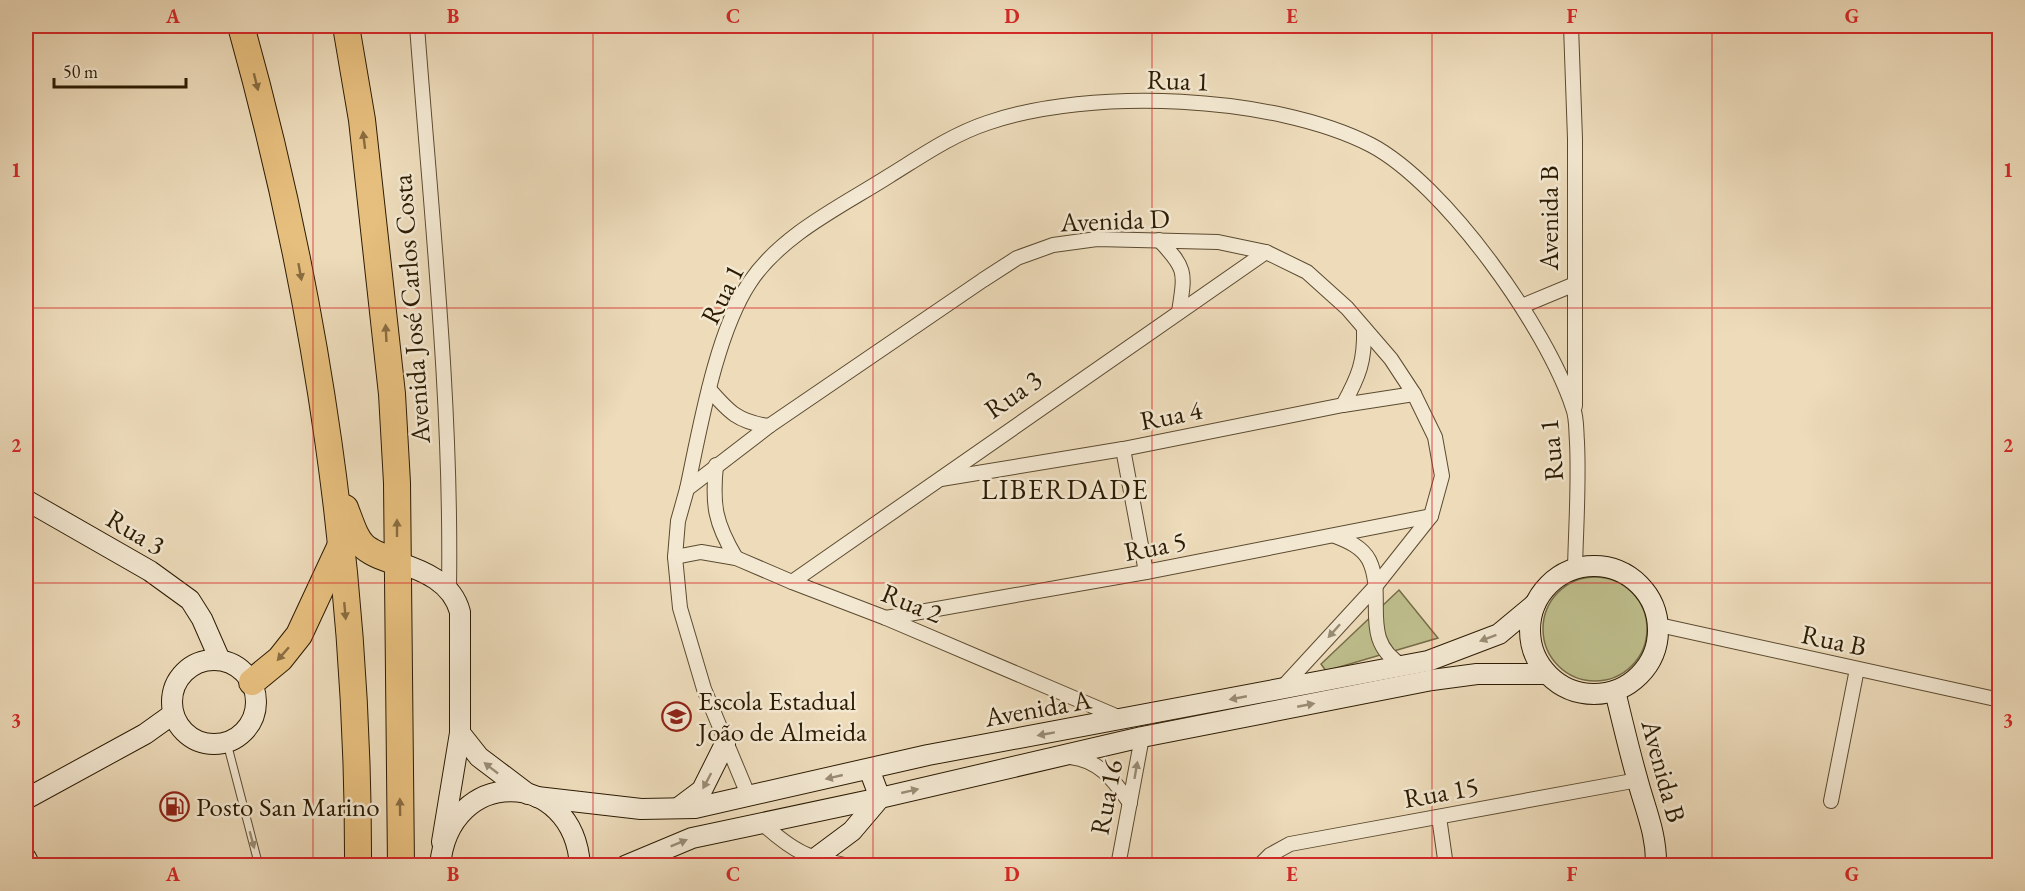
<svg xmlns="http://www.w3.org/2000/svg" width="2025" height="891" font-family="'EB Garamond',serif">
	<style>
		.green { fill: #bebe8c; stroke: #756c47; stroke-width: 1.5 }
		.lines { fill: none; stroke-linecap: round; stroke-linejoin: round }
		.lane-casing { stroke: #5c4b30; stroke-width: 9 }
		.street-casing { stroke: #5c4b30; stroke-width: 16 }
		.secondary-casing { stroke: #2c1b02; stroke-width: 22 }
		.highway-casing { stroke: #2c1b02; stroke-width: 28 }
		.lane { stroke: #f3e8d2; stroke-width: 7 }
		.street { stroke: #f3e8d2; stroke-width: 14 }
		.secondary { stroke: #f3e8d2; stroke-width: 20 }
		.highway { stroke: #e6be7d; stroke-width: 26 }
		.oneway { fill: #896c40 }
		.oneway2 { fill: #998c74 }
		.grid { fill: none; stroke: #d62828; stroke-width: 1.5; stroke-opacity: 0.55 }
		.labels { text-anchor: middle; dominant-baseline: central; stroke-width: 5; stroke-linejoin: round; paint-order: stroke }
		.street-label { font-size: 27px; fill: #2c1b02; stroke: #f3e8d2 }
		.poi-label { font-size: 27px; fill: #2c1b02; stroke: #f3e8d2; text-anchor: start }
		.neighbourhood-label { font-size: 28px; letter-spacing: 1.5px; fill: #2c1b02; stroke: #f3e8d2 }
		.neatline { fill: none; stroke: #d62828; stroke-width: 2 }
		.grid-label { font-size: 20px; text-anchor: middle; font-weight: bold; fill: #d62828 }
	</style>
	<rect width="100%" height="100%" fill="#eddbba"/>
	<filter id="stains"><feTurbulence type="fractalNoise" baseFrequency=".00333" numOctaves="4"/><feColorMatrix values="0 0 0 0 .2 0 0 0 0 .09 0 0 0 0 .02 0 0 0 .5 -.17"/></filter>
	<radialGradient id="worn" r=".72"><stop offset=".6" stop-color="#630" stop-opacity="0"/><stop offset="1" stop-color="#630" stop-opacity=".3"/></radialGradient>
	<!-- green -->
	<g class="green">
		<circle cx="1595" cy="629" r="52"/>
		<path d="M1399 590 1438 638 1326 671 1321 664Z"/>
	</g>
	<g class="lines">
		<defs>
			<path id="lane" d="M227 743 259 866"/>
			<g id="street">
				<path d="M417 26C431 213 452 401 449 589"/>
				<path d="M1571 26 1575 139V406"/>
				<path d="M1159 240C1187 269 1185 272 1179 312"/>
				<path d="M1522 306 1575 284"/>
				<path d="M709 389C729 412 738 422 769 426"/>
				<path d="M1343 405C1359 376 1365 361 1364 328"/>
				<path d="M1123 449 1146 572"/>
				<path d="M716 465C712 505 715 523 736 558"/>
				<path d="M941 479 1123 449 1343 405 1414 394"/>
				<path d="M687 489C700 428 716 333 750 282 782 234 842 206 889 176 920 157 951 135 987 123 1091 87 1273 95 1371 145 1445 184 1547 328 1573 408 1577 418 1576 431 1577 442 1579 485 1576 526 1575 568"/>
				<path d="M1335 536C1348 541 1362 547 1369 560 1387 597 1358 640 1403 666"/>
				<path d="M675 557 701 552 736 558 792 582 886 618 1123 719"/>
				<path d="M792 582 1266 252"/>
				<path d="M886 618 1146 572 1431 516"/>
				<path d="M1659 625 2000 700"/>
				<path d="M1070 757C1100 760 1114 781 1130 803"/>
				<path d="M749 797 704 689 680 608 675 557 678 521 687 489 769 426 983 280 1017 258 1053 245 1097 239 1218 242 1266 252 1307 272 1347 308 1391 359 1414 394 1435 437 1442 476 1431 516 1374 588 1281 689"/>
				<path d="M1831 801 1857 669"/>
				<path d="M1439 817 1446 866"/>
				<path d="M763 824C795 853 808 858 850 866"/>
				<path d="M1118 866 1142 737"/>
				<path d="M1259 866 1270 855 1290 844 1638 780"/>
			</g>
			<g id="secondary">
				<path d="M26 500 150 571 190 600 202 619 220 660"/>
				<path d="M397 562C424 571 452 582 460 612V733L442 842"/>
				<circle cx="1594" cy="630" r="64"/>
				<circle cx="214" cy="702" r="42"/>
				<path d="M1615 691C1622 720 1629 750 1637 778 1645 809 1657 834 1656 866"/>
				<path d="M460 733 479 757 528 794"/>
				<path d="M537 797 641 809 695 808 928 755 1428 661 1499 634 1535 604"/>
				<path d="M26 799 145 734 173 714"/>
				<path d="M678 808 702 790 725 744"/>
				<path d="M26 858 30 866"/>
				<path d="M440 866C449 765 574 768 580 866"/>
				<path d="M625 866 692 838 880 798 1142 737 1432 680 1477 674H1546"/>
				<path d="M805 866 852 831 880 798 869 769"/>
			</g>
			<g id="highway">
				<path d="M241 26C317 298 359 583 358 866"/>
				<path d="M346 26 362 120 392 394 397 483 401 866"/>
				<path d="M345 508C359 545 358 549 397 562"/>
				<path d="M252 682 280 659 299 635 340 547"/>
			</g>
		</defs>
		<!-- lane casing -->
		<use href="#lane" class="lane-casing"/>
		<!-- street casing -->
		<use href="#street" class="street-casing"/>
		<!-- secondary casing -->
		<use href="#secondary" class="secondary-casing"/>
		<!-- highway casing -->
		<use href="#highway" class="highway-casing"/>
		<!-- lane -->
		<use href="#lane" class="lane"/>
		<!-- street -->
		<use href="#street" class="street"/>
		<!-- secondary -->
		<use href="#secondary" class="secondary"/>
		<!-- highway -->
		<use href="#highway" class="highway"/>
	</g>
	<!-- one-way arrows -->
	<defs><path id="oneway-solid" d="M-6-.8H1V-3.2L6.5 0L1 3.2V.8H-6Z" transform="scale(1.5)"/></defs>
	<g class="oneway">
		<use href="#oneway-solid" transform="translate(256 82) rotate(76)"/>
		<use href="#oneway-solid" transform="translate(364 140) rotate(-97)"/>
		<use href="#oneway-solid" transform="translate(300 272) rotate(80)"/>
		<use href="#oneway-solid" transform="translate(386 333) rotate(-93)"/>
		<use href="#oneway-solid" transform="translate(397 528) rotate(-90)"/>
		<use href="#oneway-solid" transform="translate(345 611) rotate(85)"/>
		<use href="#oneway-solid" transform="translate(283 654) rotate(131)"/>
		<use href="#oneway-solid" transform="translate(400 807) rotate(-91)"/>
	</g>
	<g class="oneway2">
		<use href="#oneway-solid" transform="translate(1334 631) rotate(132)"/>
		<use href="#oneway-solid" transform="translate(1488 638) rotate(159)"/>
		<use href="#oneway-solid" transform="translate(1238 698) rotate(169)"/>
		<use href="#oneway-solid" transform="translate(1306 705) rotate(-11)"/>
		<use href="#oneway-solid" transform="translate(1046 734) rotate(170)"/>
		<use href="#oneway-solid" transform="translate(491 768) rotate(-142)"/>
		<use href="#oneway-solid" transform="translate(1136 770) rotate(-80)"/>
		<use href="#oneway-solid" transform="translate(834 777) rotate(167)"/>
		<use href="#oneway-solid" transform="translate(707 781) rotate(118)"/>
		<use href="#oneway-solid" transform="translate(910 791) rotate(-13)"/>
		<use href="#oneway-solid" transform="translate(252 840) rotate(75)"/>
		<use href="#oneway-solid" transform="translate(679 843) rotate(-22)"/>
	</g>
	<!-- grid -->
	<path class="grid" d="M313 26V866M593 26V866M873 26V866M1152 26V866M1432 26V866M1712 26V866M26 308H2000M26 583H2000"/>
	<!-- icons -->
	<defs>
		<symbol id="school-ring" viewBox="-11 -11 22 22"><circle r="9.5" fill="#f3e8d2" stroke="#8f2418" stroke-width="1.5"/><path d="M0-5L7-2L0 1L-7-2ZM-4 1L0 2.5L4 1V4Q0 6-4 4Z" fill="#8f2418"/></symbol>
		<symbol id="fuel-ring" viewBox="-11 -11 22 22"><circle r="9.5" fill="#f3e8d2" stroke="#8f2418" stroke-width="1.5"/><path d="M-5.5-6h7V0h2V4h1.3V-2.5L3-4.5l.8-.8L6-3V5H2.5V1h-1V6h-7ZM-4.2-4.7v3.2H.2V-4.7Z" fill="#8f2418"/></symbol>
	</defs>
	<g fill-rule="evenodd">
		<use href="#school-ring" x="660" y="700" width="33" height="33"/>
		<use href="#fuel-ring" x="158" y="790" width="33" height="33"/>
	</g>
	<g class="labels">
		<!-- street labels -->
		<g class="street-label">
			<text transform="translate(1178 80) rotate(2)">Rua 1</text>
			<text transform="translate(1548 218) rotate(-90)">Avenida B</text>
			<text transform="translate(1115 220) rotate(-2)">Avenida D</text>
			<text transform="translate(722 294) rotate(-63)">Rua 1</text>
			<text transform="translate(411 309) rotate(-94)">Avenida José Carlos Costa</text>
			<text transform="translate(1013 394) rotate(-35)">Rua 3</text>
			<text transform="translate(1171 415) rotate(-11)">Rua 4</text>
			<text transform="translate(1551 450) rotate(-95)">Rua 1</text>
			<text transform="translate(136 532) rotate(31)">Rua 3</text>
			<text transform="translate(1155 546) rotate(-11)">Rua 5</text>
			<text transform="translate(912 603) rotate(22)">Rua 2</text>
			<text transform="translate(1834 640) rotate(12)">Rua B</text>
			<text transform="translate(1038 708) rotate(-10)">Avenida A</text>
			<text transform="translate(1664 771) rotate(75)">Avenida B</text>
			<text transform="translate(1441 792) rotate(-10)">Rua 15</text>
			<text transform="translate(1106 797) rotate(-79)">Rua 16</text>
		</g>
		<!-- poi labels -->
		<g class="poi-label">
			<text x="698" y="700">Escola Estadual<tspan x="698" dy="31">João de Almeida</tspan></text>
			<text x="196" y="806">Posto San Marino</text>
		</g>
		<!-- neighbourhood labels -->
		<g class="neighbourhood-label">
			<text x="1065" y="489">LIBERDADE</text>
		</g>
	</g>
	<!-- margin -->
	<rect width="2025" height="891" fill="none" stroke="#eddbba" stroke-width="66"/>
	<!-- scale -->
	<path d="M54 78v9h132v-9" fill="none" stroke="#2c1b02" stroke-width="3"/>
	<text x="63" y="78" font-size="18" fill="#2c1b02" stroke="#f3e8d2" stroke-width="4.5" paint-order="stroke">50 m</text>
	<rect x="33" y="33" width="1959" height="825" class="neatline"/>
	<g class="grid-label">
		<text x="173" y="23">A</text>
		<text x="453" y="23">B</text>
		<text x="733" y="23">C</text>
		<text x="1012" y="23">D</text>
		<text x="1292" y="23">E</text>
		<text x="1572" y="23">F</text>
		<text x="1852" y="23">G</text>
		<text x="16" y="177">1</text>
		<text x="2008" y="177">1</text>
		<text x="16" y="452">2</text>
		<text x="2008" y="452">2</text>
		<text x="16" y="727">3</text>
		<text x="2008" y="727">3</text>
		<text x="173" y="881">A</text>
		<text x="453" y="881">B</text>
		<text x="733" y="881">C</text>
		<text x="1012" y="881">D</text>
		<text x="1292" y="881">E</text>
		<text x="1572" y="881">F</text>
		<text x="1852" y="881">G</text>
	</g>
	<rect width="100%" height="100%" filter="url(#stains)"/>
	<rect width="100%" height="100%" fill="url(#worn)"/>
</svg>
